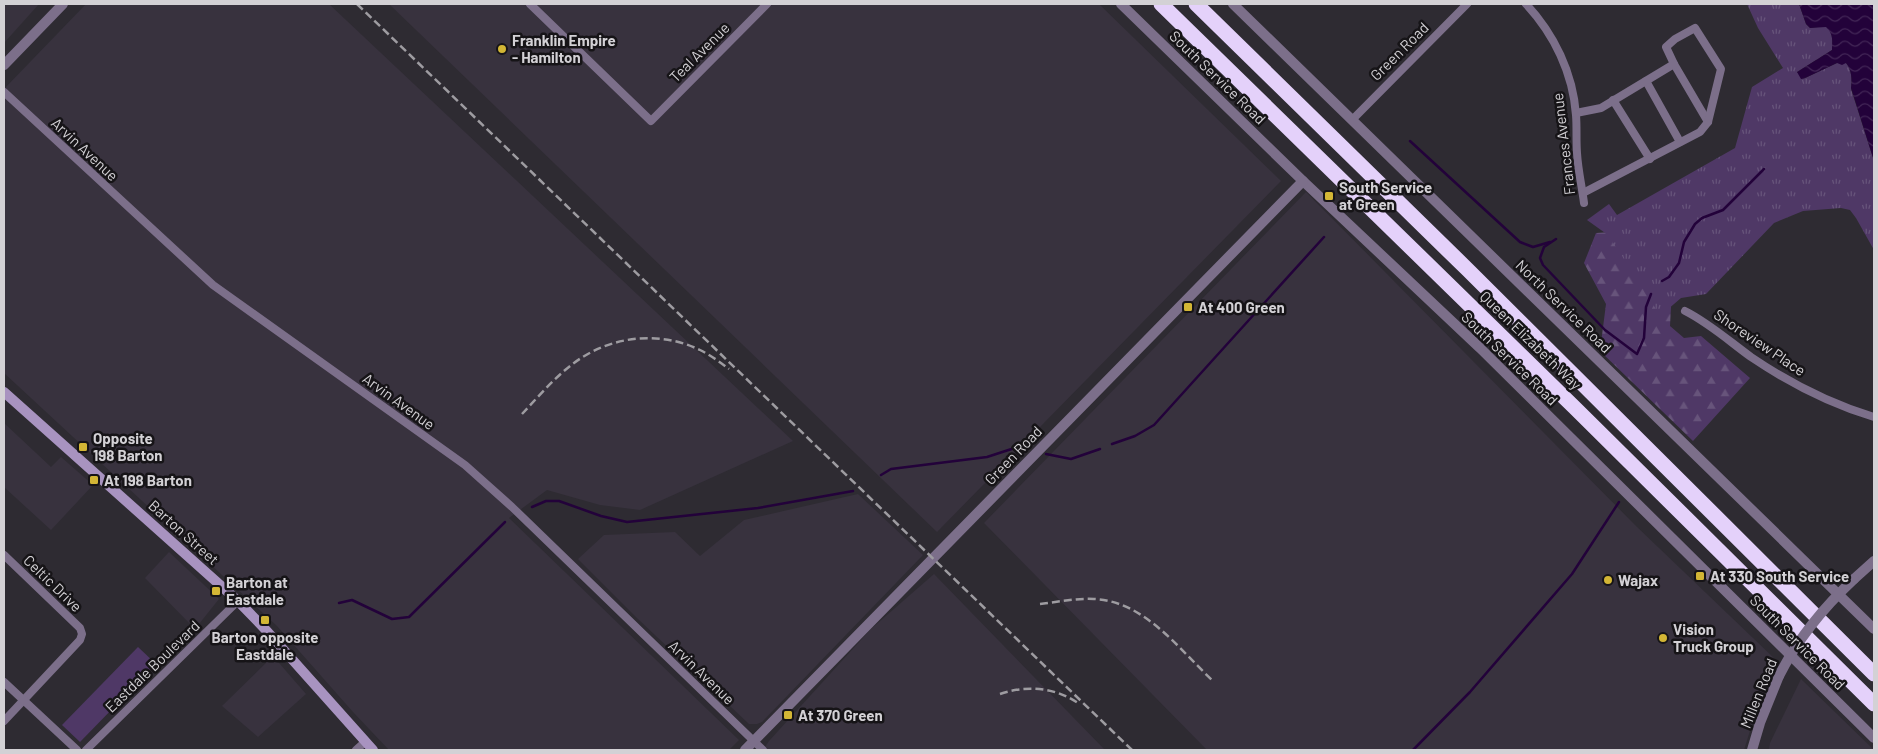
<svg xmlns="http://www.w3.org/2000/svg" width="1878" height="754" font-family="Barlow,sans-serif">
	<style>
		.built { fill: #38323e }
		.grass { fill: #4f3866 }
		.forest { fill: url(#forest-firs) }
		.park { fill: url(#park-tufts) }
		.water { fill: url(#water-waves) }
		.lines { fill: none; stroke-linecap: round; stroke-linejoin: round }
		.stream { stroke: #23023a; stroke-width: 2.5 }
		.minor { stroke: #7c6f8a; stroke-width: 8 }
		.tertiary { stroke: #7c6f8a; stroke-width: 10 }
		.secondary { stroke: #a893c0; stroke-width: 10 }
		.motorway { stroke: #e4d1fa; stroke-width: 15 }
		.rail { stroke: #9e9ca1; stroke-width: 2.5; stroke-dasharray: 8 4; stroke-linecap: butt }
		.tertiary-bridge { stroke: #7c6f8a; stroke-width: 10 }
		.poi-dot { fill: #d3b635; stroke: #161417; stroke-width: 2 }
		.labels { text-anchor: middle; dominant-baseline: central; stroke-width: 5; stroke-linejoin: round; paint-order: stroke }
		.poi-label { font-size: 15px; font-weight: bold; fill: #d3d1d5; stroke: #161417; text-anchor: start }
		.street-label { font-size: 15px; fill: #d3d1d5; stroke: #161417 }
	</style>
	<defs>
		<pattern id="forest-firs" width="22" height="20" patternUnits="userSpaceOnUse" patternTransform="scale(1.25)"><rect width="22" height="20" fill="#4f3866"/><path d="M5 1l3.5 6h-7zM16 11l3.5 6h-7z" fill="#67547b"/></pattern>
		<pattern id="park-tufts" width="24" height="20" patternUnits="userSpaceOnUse" patternTransform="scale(1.25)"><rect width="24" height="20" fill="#4f3866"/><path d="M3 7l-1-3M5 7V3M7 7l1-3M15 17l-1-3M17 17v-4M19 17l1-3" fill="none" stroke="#67547b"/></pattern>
		<pattern id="water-waves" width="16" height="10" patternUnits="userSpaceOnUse" patternTransform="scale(1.25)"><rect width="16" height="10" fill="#23023a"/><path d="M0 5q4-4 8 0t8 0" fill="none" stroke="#422656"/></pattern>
	</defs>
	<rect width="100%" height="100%" fill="#2e2b32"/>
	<!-- built -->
	<g class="built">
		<path d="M4 4H39L4 43Z"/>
		<path d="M86 4H329L793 441 640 510 600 505 547 490 509 518 739 740 729 750H389L353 712 277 626 4 373V89Z"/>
		<path d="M389 4H1099L1281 181 937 532Z"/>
		<path d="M1306 192 1636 526 1777 661 1760 699 1744 750H1207L984 523Z"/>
		<path d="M4 423 51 467 61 457 93 485 51 530 4 487Z"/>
		<path d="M858 494 923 555 762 722 757 724H749L638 619 578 559 604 535 675 532 700 556 744 520Z"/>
		<path d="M169 552 219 599 195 629 145 578Z"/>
		<path d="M934 574 1105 750H763L769 741 871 629Z"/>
		<path d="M273 656 306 694 258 737 222 706Z"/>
		<path d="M1801 679 1874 750H1769L1770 743Z"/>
	</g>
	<!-- grass -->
	<path class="grass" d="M138 647 156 664 80 742 62 725Z"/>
	<!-- forest -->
	<path class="forest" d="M1612 232 1671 307 1670 326 1684 338 1701 336 1750 378 1693 441 1600 351 1606 304 1584 263 1596 233Z"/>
	<!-- park -->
	<path class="park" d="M1747 4H1799L1806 24 1810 28 1826 26C1833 32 1833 42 1832 50L1797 72 1803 79 1837 63H1846C1852 70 1852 80 1851 89L1874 161V250L1856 218 1850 210 1841 208 1803 211 1774 223 1706 294 1681 298 1660 316 1645 291 1608 235 1587 220 1609 204 1617 215 1735 148 1752 87 1783 68 1758 28Z"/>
	<!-- water -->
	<path class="water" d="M1799 4H1874V161L1851 88C1852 80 1852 70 1846 63L1842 65 1837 63 1803 79H1801L1797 72 1832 50C1832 42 1834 34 1826 27L1810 28 1806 24Z"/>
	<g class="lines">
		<!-- stream -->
		<g class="stream">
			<path d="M1410 141 1520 242 1533 247 1550 242"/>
			<path d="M1556 239 1544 247 1540 258 1543 265 1605 330 1637 354 1644 338 1646 307 1651 294"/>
			<path d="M1662 281 1669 277 1679 263 1684 242 1695 224 1702 218 1723 210 1764 169"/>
			<path d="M1112 444 1135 436 1154 425 1324 237"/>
			<path d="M1046 454 1071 459 1100 449"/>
			<path d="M881 475 891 469 987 457 1027 444"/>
			<path d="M532 507 546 501H559L601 516 627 522 758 508 853 491"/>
			<path d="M339 603 352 600 392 619 409 617 505 522"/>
			<path d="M1413 750 1470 692 1572 574 1619 502"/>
		</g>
		<!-- minor -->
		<g class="minor">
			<path d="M530 4 651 121 767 4"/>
			<path d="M1526 4C1554 34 1573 73 1576 115 1577 127 1576 140 1577 153 1578 170 1582 187 1584 203"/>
			<path d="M1674 64 1708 122"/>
			<path d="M1646 81 1680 142"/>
			<path d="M4 92 213 285 465 465 512 507 763 750"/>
			<path d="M1613 100 1650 159"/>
			<path d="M1576 113 1601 108 1674 64 1666 47 1675 39 1695 28 1721 69 1708 122 1700 132 1583 193"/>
			<path d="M1353 119 1467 4"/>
			<path d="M1685 311C1709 323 1729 341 1751 357 1788 382 1831 404 1874 417"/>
			<path d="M4 555 80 628 82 634 80 640 4 721"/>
			<path d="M4 682 77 750"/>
			<path d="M86 750 238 601"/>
			<path d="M356 750 365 742"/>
		</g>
		<!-- tertiary -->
		<g class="tertiary">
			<path d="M1121 4 1303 181 1480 348 1874 738"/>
			<path d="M1233 4 1874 629"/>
			<path d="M4 65 63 4"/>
			<path d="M1854 579 1874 561"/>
			<path d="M745 750 1303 181"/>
			<path d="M1752 750 1760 723 1779 676"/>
		</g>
		<!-- secondary -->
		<path class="secondary" d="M4 392 238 601 265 629 373 750"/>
		<!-- motorway -->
		<g class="motorway">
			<path d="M1161 4 1574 407 1874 704"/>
			<path d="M1196 4 1468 270 1874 674"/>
		</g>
		<!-- rail -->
		<g class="rail">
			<path d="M357 4 1132 750"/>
			<path d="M522 414C538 397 555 377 574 363 610 336 659 330 700 350 710 355 720 362 729 369"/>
			<path d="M1040 604C1058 602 1076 598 1094 599 1144 601 1178 648 1212 680"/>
			<path d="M1000 694C1026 685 1054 687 1078 703"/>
		</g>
		<!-- tertiary-bridge -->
		<path class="tertiary-bridge" d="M1779 676C1798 638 1824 607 1854 579"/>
	</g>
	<!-- markers -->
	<g class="poi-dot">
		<circle cx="502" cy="49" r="5"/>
		<rect x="1324" y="191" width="10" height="10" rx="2.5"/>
		<rect x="1183" y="302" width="10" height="10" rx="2.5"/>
		<rect x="78" y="442" width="10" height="10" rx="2.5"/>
		<rect x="89" y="475" width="10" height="10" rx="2.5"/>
		<rect x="1695" y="571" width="10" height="10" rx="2.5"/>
		<circle cx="1608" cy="580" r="5"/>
		<rect x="211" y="586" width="10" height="10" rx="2.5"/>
		<rect x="260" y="615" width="10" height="10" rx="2.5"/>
		<circle cx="1663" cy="638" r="5"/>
		<rect x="783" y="710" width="10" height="10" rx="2.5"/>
	</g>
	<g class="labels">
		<!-- poi labels -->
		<g class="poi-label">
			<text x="512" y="40">Franklin Empire<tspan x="512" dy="17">- Hamilton</tspan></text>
			<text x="1339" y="187">South Service<tspan x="1339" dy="17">at Green</tspan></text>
			<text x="1198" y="307">At 400 Green</text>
			<text x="93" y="438">Opposite<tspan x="93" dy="17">198 Barton</tspan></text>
			<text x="104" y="480">At 198 Barton</text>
			<text x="1710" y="576">At 330 South Service</text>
			<text x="1618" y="580">Wajax</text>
			<text x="226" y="582">Barton at<tspan x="226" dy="17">Eastdale</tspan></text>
			<text x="1673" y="629">Vision<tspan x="1673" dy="17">Truck Group</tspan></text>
			<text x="265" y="637" text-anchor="middle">Barton opposite<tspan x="265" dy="17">Eastdale</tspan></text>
			<text x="798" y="715">At 370 Green</text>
		</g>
		<!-- street labels -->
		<g class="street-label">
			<text transform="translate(1399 51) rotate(-45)">Green Road</text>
			<text transform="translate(699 52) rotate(-45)">Teal Avenue</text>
			<text transform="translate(1218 77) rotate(44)">South Service Road</text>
			<text transform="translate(1563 144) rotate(-97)">Frances Avenue</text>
			<text transform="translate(85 149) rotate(43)">Arvin Avenue</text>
			<text transform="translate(1564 306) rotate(44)">North Service Road</text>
			<text transform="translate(1531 340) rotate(44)">Queen Elizabeth Way</text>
			<text transform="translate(1760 342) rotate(34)">Shoreview Place</text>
			<text transform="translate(1510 358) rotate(44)">South Service Road</text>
			<text transform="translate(399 401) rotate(36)">Arvin Avenue</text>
			<text transform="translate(1013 455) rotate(-46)">Green Road</text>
			<text transform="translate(184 532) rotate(42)">Barton Street</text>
			<text transform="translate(53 583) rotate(44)">Celtic Drive</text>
			<text transform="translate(1798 642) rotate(45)">South Service Road</text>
			<text transform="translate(152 666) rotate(-44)">Eastdale Boulevard</text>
			<text transform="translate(702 672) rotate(44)">Arvin Avenue</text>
			<text transform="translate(1758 693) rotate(-68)">Millen Road</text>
		</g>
	</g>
	<!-- border -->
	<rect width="1878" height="754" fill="none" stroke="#d3d1d5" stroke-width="10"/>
</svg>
